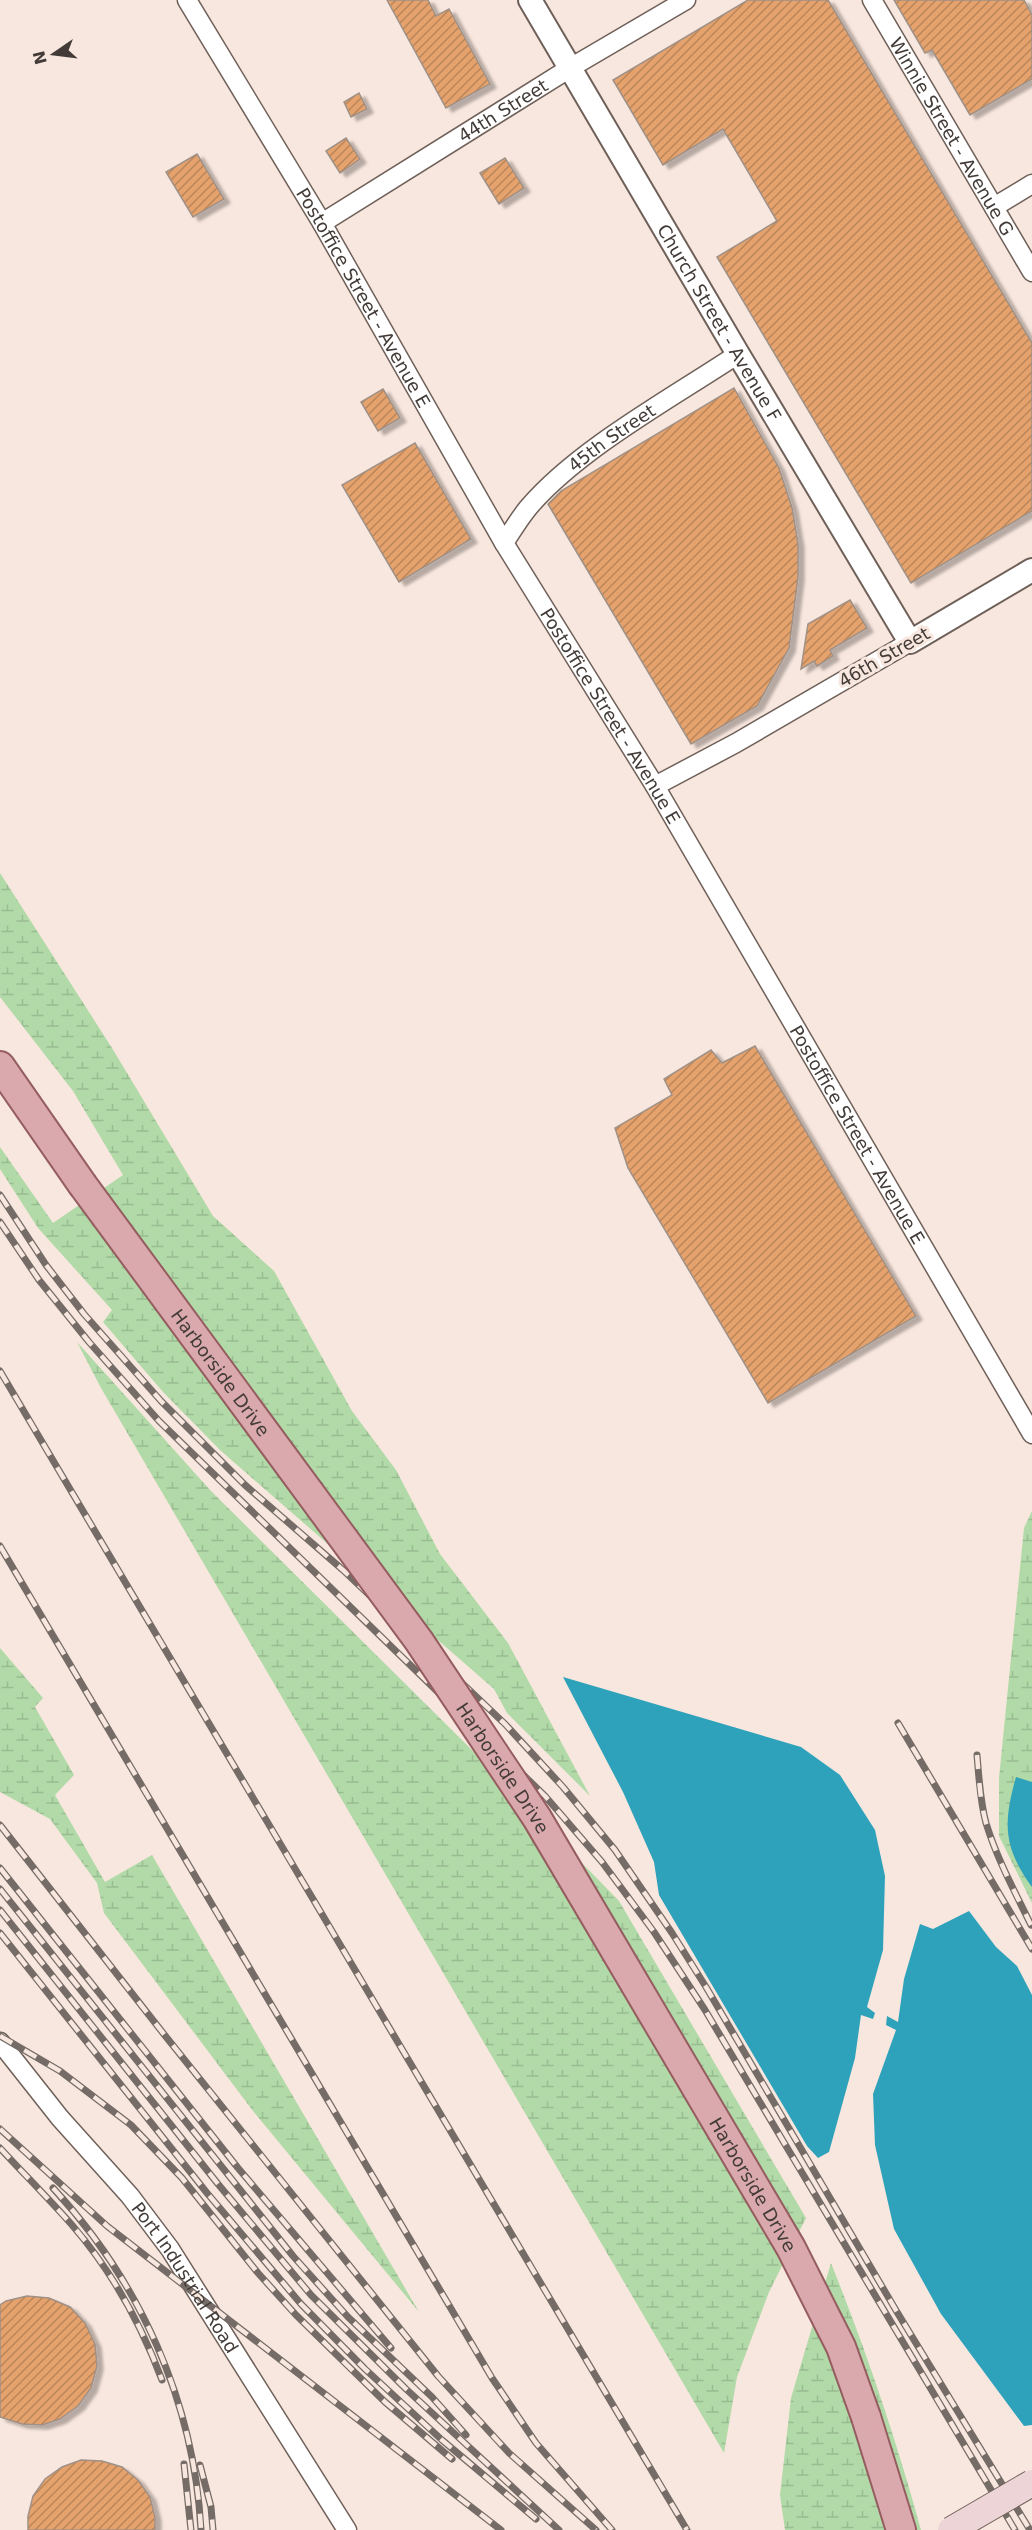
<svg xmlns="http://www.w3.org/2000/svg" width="1032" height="2530" font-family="'DejaVu Sans',sans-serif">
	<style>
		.wetland { fill: url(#wetland-marsh) }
		.water { fill: #2ea2bb }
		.building { fill: url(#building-hatch); stroke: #9f9187; stroke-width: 1.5; filter: url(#shadow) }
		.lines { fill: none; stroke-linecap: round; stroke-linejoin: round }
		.minor-casing { stroke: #6f6059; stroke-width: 21 }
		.tertiary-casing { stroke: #6f6059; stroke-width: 26 }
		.primary-casing { stroke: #955d60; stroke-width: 32 }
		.minor { stroke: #fff; stroke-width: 18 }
		.tertiary { stroke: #fff; stroke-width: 22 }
		.primary { stroke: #daa9ad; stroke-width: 28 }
		.rail-casing { stroke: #766c67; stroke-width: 7 }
		.rail { stroke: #f8e7de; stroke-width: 4.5; stroke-dasharray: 14; stroke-linecap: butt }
		.secondary-bridge-casing { stroke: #6f6059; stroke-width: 28; stroke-linecap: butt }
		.primary-bridge-casing { stroke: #955d60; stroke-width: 32; stroke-linecap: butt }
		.secondary-bridge { stroke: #edd4d6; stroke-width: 26 }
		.primary-bridge { stroke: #daa9ad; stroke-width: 28 }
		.labels { text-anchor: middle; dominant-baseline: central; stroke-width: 6; stroke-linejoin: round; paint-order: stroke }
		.street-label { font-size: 18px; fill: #423b37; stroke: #f8e7de }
	</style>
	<defs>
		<pattern id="wetland-marsh" width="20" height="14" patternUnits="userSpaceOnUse" patternTransform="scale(1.5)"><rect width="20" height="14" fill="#b1daa8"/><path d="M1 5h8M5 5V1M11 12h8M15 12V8" fill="none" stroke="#99bc91"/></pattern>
		<pattern id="building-hatch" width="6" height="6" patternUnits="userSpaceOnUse" patternTransform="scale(1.5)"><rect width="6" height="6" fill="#e5a26d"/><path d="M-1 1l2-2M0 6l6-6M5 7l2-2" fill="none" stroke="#bb855a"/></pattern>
		<filter id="shadow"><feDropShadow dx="6" dy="4" stdDeviation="1.5" flood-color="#0004"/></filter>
	</defs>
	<rect width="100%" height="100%" fill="#f8e7de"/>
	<!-- wetland -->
	<g class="wetland">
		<path d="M0 873 112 1048 213 1216 274 1271 352 1411 396 1470 440 1554 508 1643 590 1796 507 1713 494 1689 220 1450 163 1392 103 1322 112 1310 38 1228 0 1169V1147L53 1223 123 1175 73 1091 0 997Z"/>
		<path d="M77 1342 211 1491 467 1745 619 1901 806 2218 769 2292 737 2377 724 2453 101 1388Z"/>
		<path d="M1032 1511V1903L999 1836V1778L1024 1528Z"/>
		<path d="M0 1648 43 1698 35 1707 74 1775 55 1795 105 1882 152 1855 419 2312 253 2111 104 1913 97 1883 50 1819 0 1792Z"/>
		<path d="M831 2263C866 2350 896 2439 921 2530H785L780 2495 791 2398Z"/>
	</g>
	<!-- water -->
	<g class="water">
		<path d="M563 1677 801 1747 840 1775 875 1830 885 1876 883 1950 867 2007 875 2013 873 2019 861 2015 855 2058 829 2152 818 2158 807 2146 659 1895 654 1862 623 1792Z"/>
		<path d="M1016 1777 1032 1782V1887C1003 1847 1003 1823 1016 1777Z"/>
		<path d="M969 1911 996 1947 1017 1966 1032 1995V2425L1024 2426 941 2314 894 2229 875 2145 873 2094 896 2030 886 2025 887 2016 898 2022 904 1979 920 1924 933 1929Z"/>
	</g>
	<!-- building -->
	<g class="building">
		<path d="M387 0H428L436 16 449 9 490 84 446 108Z"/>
		<path d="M748 0H828L1032 343V511L911 583 717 257 777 221 723 129 663 165 613 80Z"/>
		<path d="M894 0H1024L1032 15V79L970 115 932 50 925 53Z"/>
		<path d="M359 93 367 109 351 117 344 102Z"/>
		<path d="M346 138 360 159 340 173 326 151Z"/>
		<path d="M197 154 224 199 193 217 166 172Z"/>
		<path d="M505 158 524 188 499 204 480 173Z"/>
		<path d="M734 388 779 468 792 508 798 544V577L789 648 757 706 691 744 548 504 561 491Z"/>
		<path d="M383 389 400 418 378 431 361 402Z"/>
		<path d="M415 443 471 539 399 582 342 485Z"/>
		<path d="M850 600 867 628 830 650 833 656 817 666 814 661 801 669 808 624Z"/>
		<path d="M755 1046 916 1316 768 1403 628 1168 615 1128 672 1095 664 1079 711 1050 722 1063Z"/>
		<path d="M27 2296 49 2298 70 2307 85 2323 95 2344 97 2366 91 2388 78 2406 60 2419 42 2425 22 2424 0 2417V2305L6 2301Z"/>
		<path d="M81 2460 102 2461 122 2467 138 2480 150 2497 155 2517V2530H28V2516L33 2496 45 2479 62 2467Z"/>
	</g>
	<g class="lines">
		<defs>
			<g id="minor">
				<path id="s1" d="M187 0 322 223 504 543 655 786 1032 1434"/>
				<path id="s2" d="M872 0 1032 272"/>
				<path d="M994 207 1032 184"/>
				<path id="s3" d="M322 223 570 68 686 0"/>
				<path id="s4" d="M504 543C512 531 519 519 528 508 578 449 672 398 738 354"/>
				<path d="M655 786 736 743 910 642"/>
				<path id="s5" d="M0 2042 60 2118 130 2196 170 2249 347 2530"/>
			</g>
			<g id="tertiary">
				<path id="s6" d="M530 0 738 354 910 642 1032 570"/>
			</g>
			<g id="primary">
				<path d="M0 1066 82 1184"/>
				<path d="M866 2417 901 2530"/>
			</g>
		</defs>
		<!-- minor casing -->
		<use href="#minor" class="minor-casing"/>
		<!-- tertiary casing -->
		<use href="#tertiary" class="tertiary-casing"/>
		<!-- primary casing -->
		<use href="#primary" class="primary-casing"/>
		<!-- minor -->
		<use href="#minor" class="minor"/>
		<!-- tertiary -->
		<use href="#tertiary" class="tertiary"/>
		<!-- primary -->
		<use href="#primary" class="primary"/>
		<defs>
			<g id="rail">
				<path d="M0 1195 46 1265 84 1314 161 1401 245 1485 343 1570 505 1724 563 1787 615 1850 672 1933 706 1987 897 2312 1030 2530"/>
				<path d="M0 1222 39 1280 89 1342 159 1421 545 1796 602 1862 654 1932 705 2010 1015 2530"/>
				<path d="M0 1371 687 2530"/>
				<path d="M0 1546 492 2378 536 2443 612 2530"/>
				<path d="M898 1723 1032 1949"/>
				<path d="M977 1755C979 1778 980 1801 986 1823 997 1859 1015 1892 1031 1925"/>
				<path d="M0 1825 163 2033 438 2376 509 2453 596 2530"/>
				<path d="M0 1868 238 2168 391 2348"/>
				<path d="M0 1889 293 2256 348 2317 432 2397 466 2435"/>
				<path d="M0 1910 218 2184 311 2295 406 2389 559 2530"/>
				<path d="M0 1933 207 2193 301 2304 365 2369 442 2440 536 2519"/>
				<path d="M0 2036 60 2071 131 2125 182 2178 258 2273 296 2315 385 2402 452 2459"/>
				<path d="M0 2129 107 2226 501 2530"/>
				<path d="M0 2148C24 2174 49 2199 72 2225 111 2270 141 2324 162 2380"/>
				<path d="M53 2188C140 2282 194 2401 201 2530"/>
				<path d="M184 2464 191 2530"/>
				<path d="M200 2465 211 2507 213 2530"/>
			</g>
		</defs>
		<!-- rail casing -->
		<use href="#rail" class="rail-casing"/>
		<!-- rail -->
		<use href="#rail" class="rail"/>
		<defs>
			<path id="secondary-bridge" d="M951 2530 1032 2483"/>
			<g id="primary-bridge">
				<path id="s7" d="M82 1184 419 1641 537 1818 791 2248 841 2347 866 2417"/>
			</g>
		</defs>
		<!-- secondary-bridge casing -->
		<use href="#secondary-bridge" class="secondary-bridge-casing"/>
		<!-- primary-bridge casing -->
		<use href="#primary-bridge" class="primary-bridge-casing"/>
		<!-- secondary-bridge -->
		<use href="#secondary-bridge" class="secondary-bridge"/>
		<!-- primary-bridge -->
		<use href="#primary-bridge" class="primary-bridge"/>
	</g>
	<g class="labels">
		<!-- street labels -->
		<g class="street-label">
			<text stroke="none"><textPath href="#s3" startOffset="213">44th Street</textPath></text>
			<text stroke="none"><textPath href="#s2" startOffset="158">Winnie Street - Avenue G</textPath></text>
			<text stroke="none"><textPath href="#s1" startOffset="346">Postoffice Street - Avenue E</textPath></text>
			<text stroke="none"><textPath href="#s6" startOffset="374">Church Street - Avenue F</textPath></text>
			<text stroke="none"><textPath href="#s4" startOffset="152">45th Street</textPath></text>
			<text transform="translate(884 657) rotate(-30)">46th Street</text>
			<text stroke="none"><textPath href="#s1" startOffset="832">Postoffice Street - Avenue E</textPath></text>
			<text stroke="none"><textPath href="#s1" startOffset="1318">Postoffice Street - Avenue E</textPath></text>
			<text stroke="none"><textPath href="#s7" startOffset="234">Harborside Drive</textPath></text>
			<text stroke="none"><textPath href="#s7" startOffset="720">Harborside Drive</textPath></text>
			<text stroke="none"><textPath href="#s7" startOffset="1206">Harborside Drive</textPath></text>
			<text stroke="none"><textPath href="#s5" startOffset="300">Port Industrial Road</textPath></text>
		</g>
	</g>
	<!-- north arrow -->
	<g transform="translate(54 54) rotate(256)" stroke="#f8e7de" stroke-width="4.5" paint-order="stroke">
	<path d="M0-4.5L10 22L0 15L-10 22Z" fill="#423b37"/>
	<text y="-9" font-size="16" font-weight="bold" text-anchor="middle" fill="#423b37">N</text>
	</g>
</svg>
